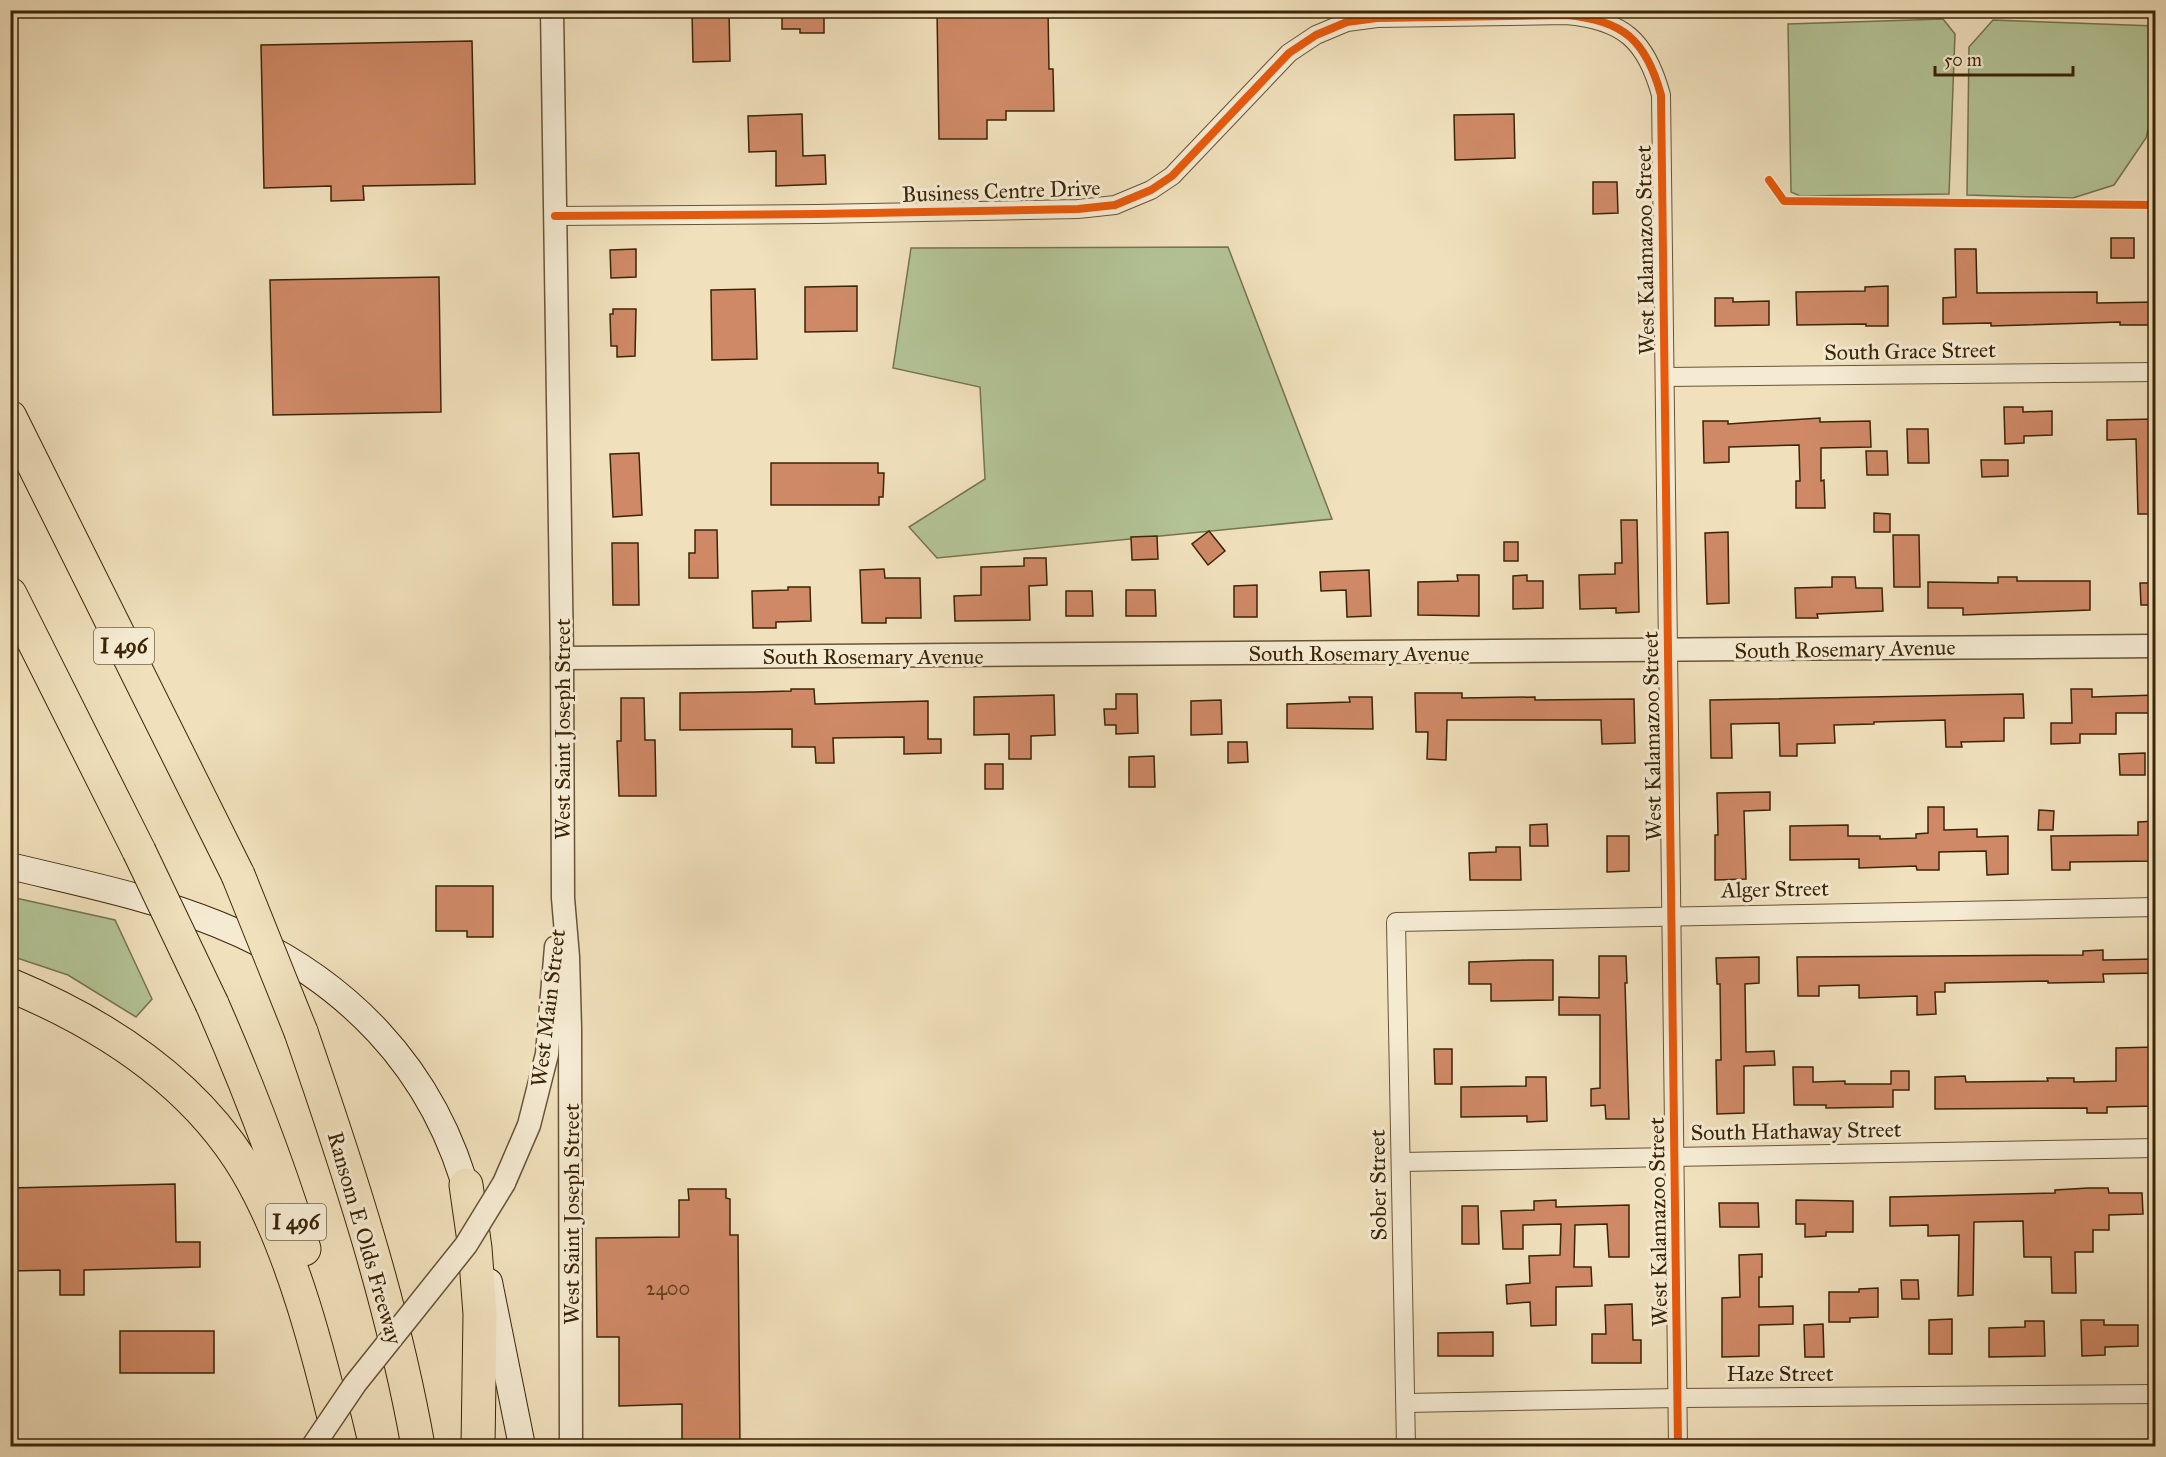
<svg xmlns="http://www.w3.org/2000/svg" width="2166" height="1457" font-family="'IM FELL Great Primer',serif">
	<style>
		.green { fill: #b3c396; stroke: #77744e; stroke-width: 1.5 }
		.building { fill: #cf8966; stroke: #3b2506; stroke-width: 1.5 }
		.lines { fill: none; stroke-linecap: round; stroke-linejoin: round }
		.minor-casing { stroke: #685434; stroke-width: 20 }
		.tertiary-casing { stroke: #685434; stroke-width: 25 }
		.secondary-casing { stroke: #3b2506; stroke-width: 28 }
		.motorway-casing { stroke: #3b2506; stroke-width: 35 }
		.minor { stroke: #f5ebd3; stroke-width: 18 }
		.tertiary { stroke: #f5ebd3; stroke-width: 22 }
		.secondary { stroke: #f5ebd3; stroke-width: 26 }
		.motorway { stroke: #f0e0bc; stroke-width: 33 }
		.tertiary-bridge-casing { stroke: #685434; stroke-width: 25; stroke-linecap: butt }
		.motorway-bridge-casing { stroke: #3b2506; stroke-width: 35; stroke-linecap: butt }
		.tertiary-bridge { stroke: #f5ebd3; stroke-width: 22 }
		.motorway-bridge { stroke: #f0e0bc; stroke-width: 33 }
		.cycleway-casing { stroke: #f5ebd3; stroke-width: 11 }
		.cycleway { stroke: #e8590c; stroke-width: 8 }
		.labels { text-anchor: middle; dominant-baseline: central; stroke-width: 6; stroke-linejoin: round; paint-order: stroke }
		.number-label { font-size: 20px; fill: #603e1e }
		.shield { fill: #f5ebd3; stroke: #736044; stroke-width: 1.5 }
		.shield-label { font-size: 21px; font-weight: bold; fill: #3b2506 }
		.street-label { font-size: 22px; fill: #3b2506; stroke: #f5ebd3 }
	</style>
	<rect width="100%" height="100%" fill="#f0e0bc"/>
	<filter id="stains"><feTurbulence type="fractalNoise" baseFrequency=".00333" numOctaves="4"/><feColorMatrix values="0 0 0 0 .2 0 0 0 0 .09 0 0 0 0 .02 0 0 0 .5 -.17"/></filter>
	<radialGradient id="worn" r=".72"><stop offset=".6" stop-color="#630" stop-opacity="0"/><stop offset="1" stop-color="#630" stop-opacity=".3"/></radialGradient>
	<!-- green -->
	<g class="green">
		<path d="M1943 19 1955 34 1949 194 1800 196 1791 192 1788 24Z"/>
		<path d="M1993 20 2155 26V102L2146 138 2114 185 2073 198 1967 195 1969 47Z"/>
		<path d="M1228 247 1332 519 937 558 909 527 985 479 980 387 893 368 911 248Z"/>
		<path d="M11 897 115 920 152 999 136 1017 68 975 11 956Z"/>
	</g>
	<!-- building -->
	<g class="building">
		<path d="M692 10H729L730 61 693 62Z"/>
		<path d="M782 10H824V33H800V29H782Z"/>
		<path d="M937 10H1048L1049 69H1053L1054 111H1006V120H987V139H939Z"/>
		<path d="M472 41 475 184 363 186 364 200 331 201V186L264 188 261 45Z"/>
		<path d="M802 114 803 156 825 155 826 184 776 186V151L749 152 748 116Z"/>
		<path d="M1514 114 1515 158 1455 160 1454 115Z"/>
		<path d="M1593 182H1617L1618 213 1593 214Z"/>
		<rect x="2111" y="238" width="23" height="20"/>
		<path d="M636 249V277L611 278 610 250Z"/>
		<path d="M1955 249H1976L1977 293 2097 292V303L2156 302V325H2120V322L1991 326V323L1943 324V298L1956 297Z"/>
		<path d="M439 277 441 412 273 415 270 280Z"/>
		<path d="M857 286V331L805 332V287Z"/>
		<path d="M1888 286V326H1866V324L1797 325 1796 292 1865 291V287Z"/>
		<path d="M755 289 757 359 712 360 711 290Z"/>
		<path d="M1715 298H1733V302L1769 301V325L1715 326Z"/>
		<path d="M613 309H636L635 356 617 357V346H611L610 314H613Z"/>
		<path d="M2004 407H2023V412L2052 411V435L2024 436V443L2005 444Z"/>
		<path d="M1820 418V422L1870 421 1871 447 1821 448V481L1824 480 1825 508H1796V481H1800L1799 445 1729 447V462L1704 463 1703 421H1728V424Z"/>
		<path d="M2156 419V514H2138L2136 439 2107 440V420Z"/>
		<path d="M1907 429H1928L1929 463H1908Z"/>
		<path d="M1866 451H1887L1888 475H1867Z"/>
		<path d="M639 453 642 515 613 517 610 454Z"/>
		<path d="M1981 460H2008V476L1982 477Z"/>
		<path d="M771 463H878V473H884L883 497H879V505H771Z"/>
		<path d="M1874 513 1890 514V532H1874Z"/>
		<path d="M1621 520H1637L1639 612 1616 613V608L1580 609 1579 575 1615 574V563H1622Z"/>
		<path d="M695 530H717L718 578H689V553H695Z"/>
		<path d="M1209 531 1225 551 1208 565 1192 544Z"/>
		<path d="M1728 532 1729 603 1707 604 1705 533Z"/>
		<path d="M1893 535H1919L1920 587H1894Z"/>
		<path d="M1157 536 1158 559 1132 560 1131 537Z"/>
		<rect x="1504" y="542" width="14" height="19"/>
		<path d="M612 543H638L639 605H613Z"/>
		<path d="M1024 558H1046L1047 585 1029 586 1030 620 955 621 954 596 981 595V567L1024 566Z"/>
		<path d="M884 569 885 578H920L921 618H886V623H862L860 570Z"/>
		<path d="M1369 570 1371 616 1347 617 1346 590 1321 591 1320 572Z"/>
		<path d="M1457 575H1479V616L1418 615V582L1458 581Z"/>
		<path d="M1527 575V581H1543V608L1513 609V576Z"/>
		<path d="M1832 577H1855L1856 588H1882L1883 611 1817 614 1818 618H1796L1795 588 1832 587Z"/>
		<path d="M1998 577H2017V581H2090V610L1963 615V608H1928V582L1998 583Z"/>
		<path d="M2140 583H2156V605H2141Z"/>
		<path d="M1257 585V617H1234V586Z"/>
		<path d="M788 587H810L811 621 776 622V628H753L752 591 788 590Z"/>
		<path d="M1126 590H1155L1156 616H1126Z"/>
		<path d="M1066 591H1092L1093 616H1066Z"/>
		<path d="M791 689H814L815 704 928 701V739H941V753L904 754V737L833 738 834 763H816L815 747H792V729L680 730V693L754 692 791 691Z"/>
		<path d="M2071 689H2092V697L2156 695V713H2116V734H2080V743L2051 744V723H2072Z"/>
		<path d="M1415 693H1462V698L1535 697V700L1634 699 1635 743 1602 744 1601 720H1447L1446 760 1427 759 1428 732H1416Z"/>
		<path d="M1116 694H1137L1138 733 1116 734V725H1105L1104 709H1116Z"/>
		<path d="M2023 694 2024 718H2004V741L1961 742 1962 747H1946L1945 720 1874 722V724L1834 725 1835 743 1797 744V756H1780L1779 723 1731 724 1732 758H1711L1710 700Z"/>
		<path d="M1054 695 1055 735 1031 736V759H1009V734L974 735V697Z"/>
		<path d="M1349 697H1372L1373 729 1287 728V704L1350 702Z"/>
		<path d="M621 698H644L645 740H655L656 796H619L617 741H621Z"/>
		<path d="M1221 700 1222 734 1191 735V701Z"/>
		<path d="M1228 742H1247L1248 762 1228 763Z"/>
		<path d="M2145 753V775H2120L2119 754Z"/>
		<path d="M1154 756 1155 787H1129V757Z"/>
		<rect x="985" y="764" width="18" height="25"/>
		<path d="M1770 792V810L1744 811 1746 879 1715 880V835H1718L1717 793Z"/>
		<path d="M1928 807H1944V830L1977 829V837L2008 836V874L1987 875 1986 851 1939 852V870H1917L1916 866 1859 868V859L1790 860V826L1848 825V836H1880V839L1916 838V834L1928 833Z"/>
		<path d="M2039 810 2054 811 2053 830H2038Z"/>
		<path d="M2156 821V861L2070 862V870H2052L2051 836 2138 835V822Z"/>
		<path d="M1547 824 1548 846H1530V825Z"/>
		<path d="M1607 836H1629V871L1607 872Z"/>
		<path d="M1496 847H1520L1521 880H1470L1469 853 1496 852Z"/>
		<path d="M436 886H493V937H467V931H436Z"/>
		<path d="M2103 950V960L2156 959V973L2103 974 2104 982 2048 983V981L1945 983V992H1935L1936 1014 1917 1015V996L1859 998V985L1819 986V996H1798L1797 957 2083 955V951Z"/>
		<path d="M1599 956H1626L1627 983H1625L1629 1119H1606L1605 1105 1591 1106V1089L1600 1088V1015H1559V997L1599 998Z"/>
		<path d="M1759 957V983L1745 984 1746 1052 1774 1051 1775 1065 1744 1066V1113L1717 1114 1716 1060H1721L1720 984H1717L1716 958Z"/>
		<path d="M1529 960H1553V1000L1491 1001V984H1469V962Z"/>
		<path d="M2156 1047V1106L2107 1107V1113H2087V1108L1935 1109V1077L1965 1076 1966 1082 2048 1081 2047 1078H2074V1082L2116 1081V1048Z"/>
		<path d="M1434 1049H1452V1084H1435Z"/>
		<path d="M1793 1067H1813V1082L1845 1081V1084H1891V1071H1909V1090H1893V1107L1826 1108V1105H1794Z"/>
		<path d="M1526 1077H1546L1547 1121 1527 1122V1116L1461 1117V1087L1526 1086Z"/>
		<path d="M175 1184 176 1242H200V1267L84 1270V1295H60V1270L10 1271V1188Z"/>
		<path d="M2088 1188H2108L2109 1193H2142L2143 1214 2109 1215V1230H2093V1252H2075L2076 1293H2052L2051 1257H2024L2023 1221 1974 1222 1973 1295 1958 1296 1959 1235 1928 1236V1225L1890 1226V1197L2055 1193V1190Z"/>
		<path d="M688 1189H726V1198L730 1199V1235H738L740 1446H682V1404L619 1406V1337H597L596 1238 679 1237V1200H689Z"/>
		<path d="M1556 1200V1207L1629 1205V1257H1609L1607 1224 1575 1225 1574 1267H1591L1592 1286 1556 1287V1325L1531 1326 1530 1302 1507 1304 1506 1285 1530 1283 1529 1256 1560 1255 1561 1224 1523 1225V1249H1503L1501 1211 1534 1210V1201Z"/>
		<path d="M1796 1200 1853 1201V1232H1826V1236L1805 1237V1224H1796Z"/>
		<path d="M1719 1203H1758L1759 1227H1720Z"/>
		<path d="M1462 1206H1478L1479 1244H1462Z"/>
		<path d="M1762 1254V1277H1759V1307L1793 1306V1324L1759 1325V1356L1722 1357V1298L1740 1297 1739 1255Z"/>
		<path d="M1901 1280H1918L1919 1299H1902Z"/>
		<path d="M1878 1288V1317L1850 1318V1322H1829V1292H1859V1289Z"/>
		<path d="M1632 1304 1633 1340H1641V1363H1592V1334H1606L1605 1305Z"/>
		<path d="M1952 1319V1354H1929V1320Z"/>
		<path d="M2081 1320H2104V1325H2138V1346L2105 1347V1355L2082 1356Z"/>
		<path d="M2025 1321H2044L2045 1356 1989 1357V1328L2025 1327Z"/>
		<path d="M1823 1324 1824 1357H1805L1804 1325Z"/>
		<rect x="120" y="1331" width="94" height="42"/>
		<path d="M1493 1332V1356H1438V1333Z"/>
	</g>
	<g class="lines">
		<defs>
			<g id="minor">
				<path d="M555 216 816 214 1078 209 1115 205 1151 190 1172 176 1289 53 1316 35 1347 22 1377 18 1566 15C1623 20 1646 40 1661 95L1678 1446"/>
				<path d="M1666 377 2156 372"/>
				<path d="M1401 1162 2156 1148"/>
				<path d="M1406 1403 1678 1398 2156 1394"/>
				<path d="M1406 1446 1396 922 2156 907"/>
			</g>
			<g id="tertiary">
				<path d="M552 10 562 658 563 898 568 957 570 1028 571 1446"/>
				<path d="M562 658 2156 646"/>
				<path d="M504 1183 529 1125 547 1054 556 947"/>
			</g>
			<g id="secondary">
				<path d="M10 866C80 883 151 897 217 924 344 975 436 1068 470 1203"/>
				<path d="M489 1282 522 1446"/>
			</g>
			<g id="motorway">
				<path d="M10 417 238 875"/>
				<path d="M10 594 139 851"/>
				<path d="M10 985C104 1024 194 1082 247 1171 293 1249 320 1358 341 1446"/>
				<path d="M212 1004C247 1084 279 1166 304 1249"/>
				<path d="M301 1032C348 1168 393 1305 418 1446"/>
				<path d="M466 1185 475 1248 480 1314 478 1446"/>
			</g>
		</defs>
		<!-- minor casing -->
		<use href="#minor" class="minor-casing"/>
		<!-- tertiary casing -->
		<use href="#tertiary" class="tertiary-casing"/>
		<!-- secondary casing -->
		<use href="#secondary" class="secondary-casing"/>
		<!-- motorway casing -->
		<use href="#motorway" class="motorway-casing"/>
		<!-- minor -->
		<use href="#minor" class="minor"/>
		<!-- tertiary -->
		<use href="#tertiary" class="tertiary"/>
		<!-- secondary -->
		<use href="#secondary" class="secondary"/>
		<!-- motorway -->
		<use href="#motorway" class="motorway"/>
		<defs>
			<path id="tertiary-bridge" d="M313 1446 355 1384 466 1245 504 1183"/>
			<g id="motorway-bridge">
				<path d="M139 851 212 1004"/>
				<path d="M238 875 301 1032"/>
			</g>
		</defs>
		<!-- tertiary-bridge casing -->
		<use href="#tertiary-bridge" class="tertiary-bridge-casing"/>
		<!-- motorway-bridge casing -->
		<use href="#motorway-bridge" class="motorway-bridge-casing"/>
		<!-- tertiary-bridge -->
		<use href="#tertiary-bridge" class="tertiary-bridge"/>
		<!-- motorway-bridge -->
		<use href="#motorway-bridge" class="motorway-bridge"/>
		<defs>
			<g id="cycleway">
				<path d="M1769 180 1784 201 2156 205"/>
				<path d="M555 216 816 214 1078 209 1115 205 1151 190 1172 176 1289 53 1316 35 1347 22 1377 18 1566 15C1623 20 1646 40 1661 95L1678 1446"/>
			</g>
		</defs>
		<!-- cycleway casing -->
		<use href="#cycleway" class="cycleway-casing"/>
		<!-- cycleway -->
		<use href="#cycleway" class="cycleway"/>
	</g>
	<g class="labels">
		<!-- number labels -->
		<g class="number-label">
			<text x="668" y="1288">2400</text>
		</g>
		<!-- shield labels -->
		<g class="shield">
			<rect x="94" y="628" width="60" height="36" rx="4.5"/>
			<rect x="266" y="1204" width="60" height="36" rx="4.5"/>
		</g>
		<g class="shield-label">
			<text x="124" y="646">I 496</text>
			<text x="296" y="1222">I 496</text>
		</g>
		<!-- street labels -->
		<g class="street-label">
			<text transform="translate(1001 191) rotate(-2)">Business Centre Drive</text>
			<text transform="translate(1645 250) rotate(-91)">West Kalamazoo Street</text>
			<text transform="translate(1910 351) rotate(-1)">South Grace Street</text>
			<text transform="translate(1845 649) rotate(-1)">South Rosemary Avenue</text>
			<text x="1359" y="653">South Rosemary Avenue</text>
			<text x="873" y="656">South Rosemary Avenue</text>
			<text transform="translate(562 729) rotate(-90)">West Saint Joseph Street</text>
			<text transform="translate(1652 736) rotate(-91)">West Kalamazoo Street</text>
			<text transform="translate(1775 889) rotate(-1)">Alger Street</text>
			<text transform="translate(548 1008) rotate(-83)">West Main Street</text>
			<text transform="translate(1796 1131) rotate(-1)">South Hathaway Street</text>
			<text transform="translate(1378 1185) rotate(-91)">Sober Street</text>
			<text transform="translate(571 1214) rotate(-90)">West Saint Joseph Street</text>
			<text transform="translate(1658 1222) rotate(-91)">West Kalamazoo Street</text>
			<text transform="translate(365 1238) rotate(74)">Ransom E Olds Freeway</text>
			<text x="1780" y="1373">Haze Street</text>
		</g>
	</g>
	<!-- margin -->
	<rect width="2166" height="1457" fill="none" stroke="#f0e0bc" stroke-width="36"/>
	<rect x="12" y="12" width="2142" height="1433" fill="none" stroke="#3b2506" stroke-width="3"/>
	<rect x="18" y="18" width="2130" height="1421" fill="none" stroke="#3b2506" stroke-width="1.5"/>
	<!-- scale -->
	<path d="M1935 66v9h138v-9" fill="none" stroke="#3b2506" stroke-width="3"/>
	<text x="1944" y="66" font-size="18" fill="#3b2506" stroke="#f5ebd3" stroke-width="4.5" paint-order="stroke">50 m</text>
	<rect width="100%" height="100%" filter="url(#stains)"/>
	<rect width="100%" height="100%" fill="url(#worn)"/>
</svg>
